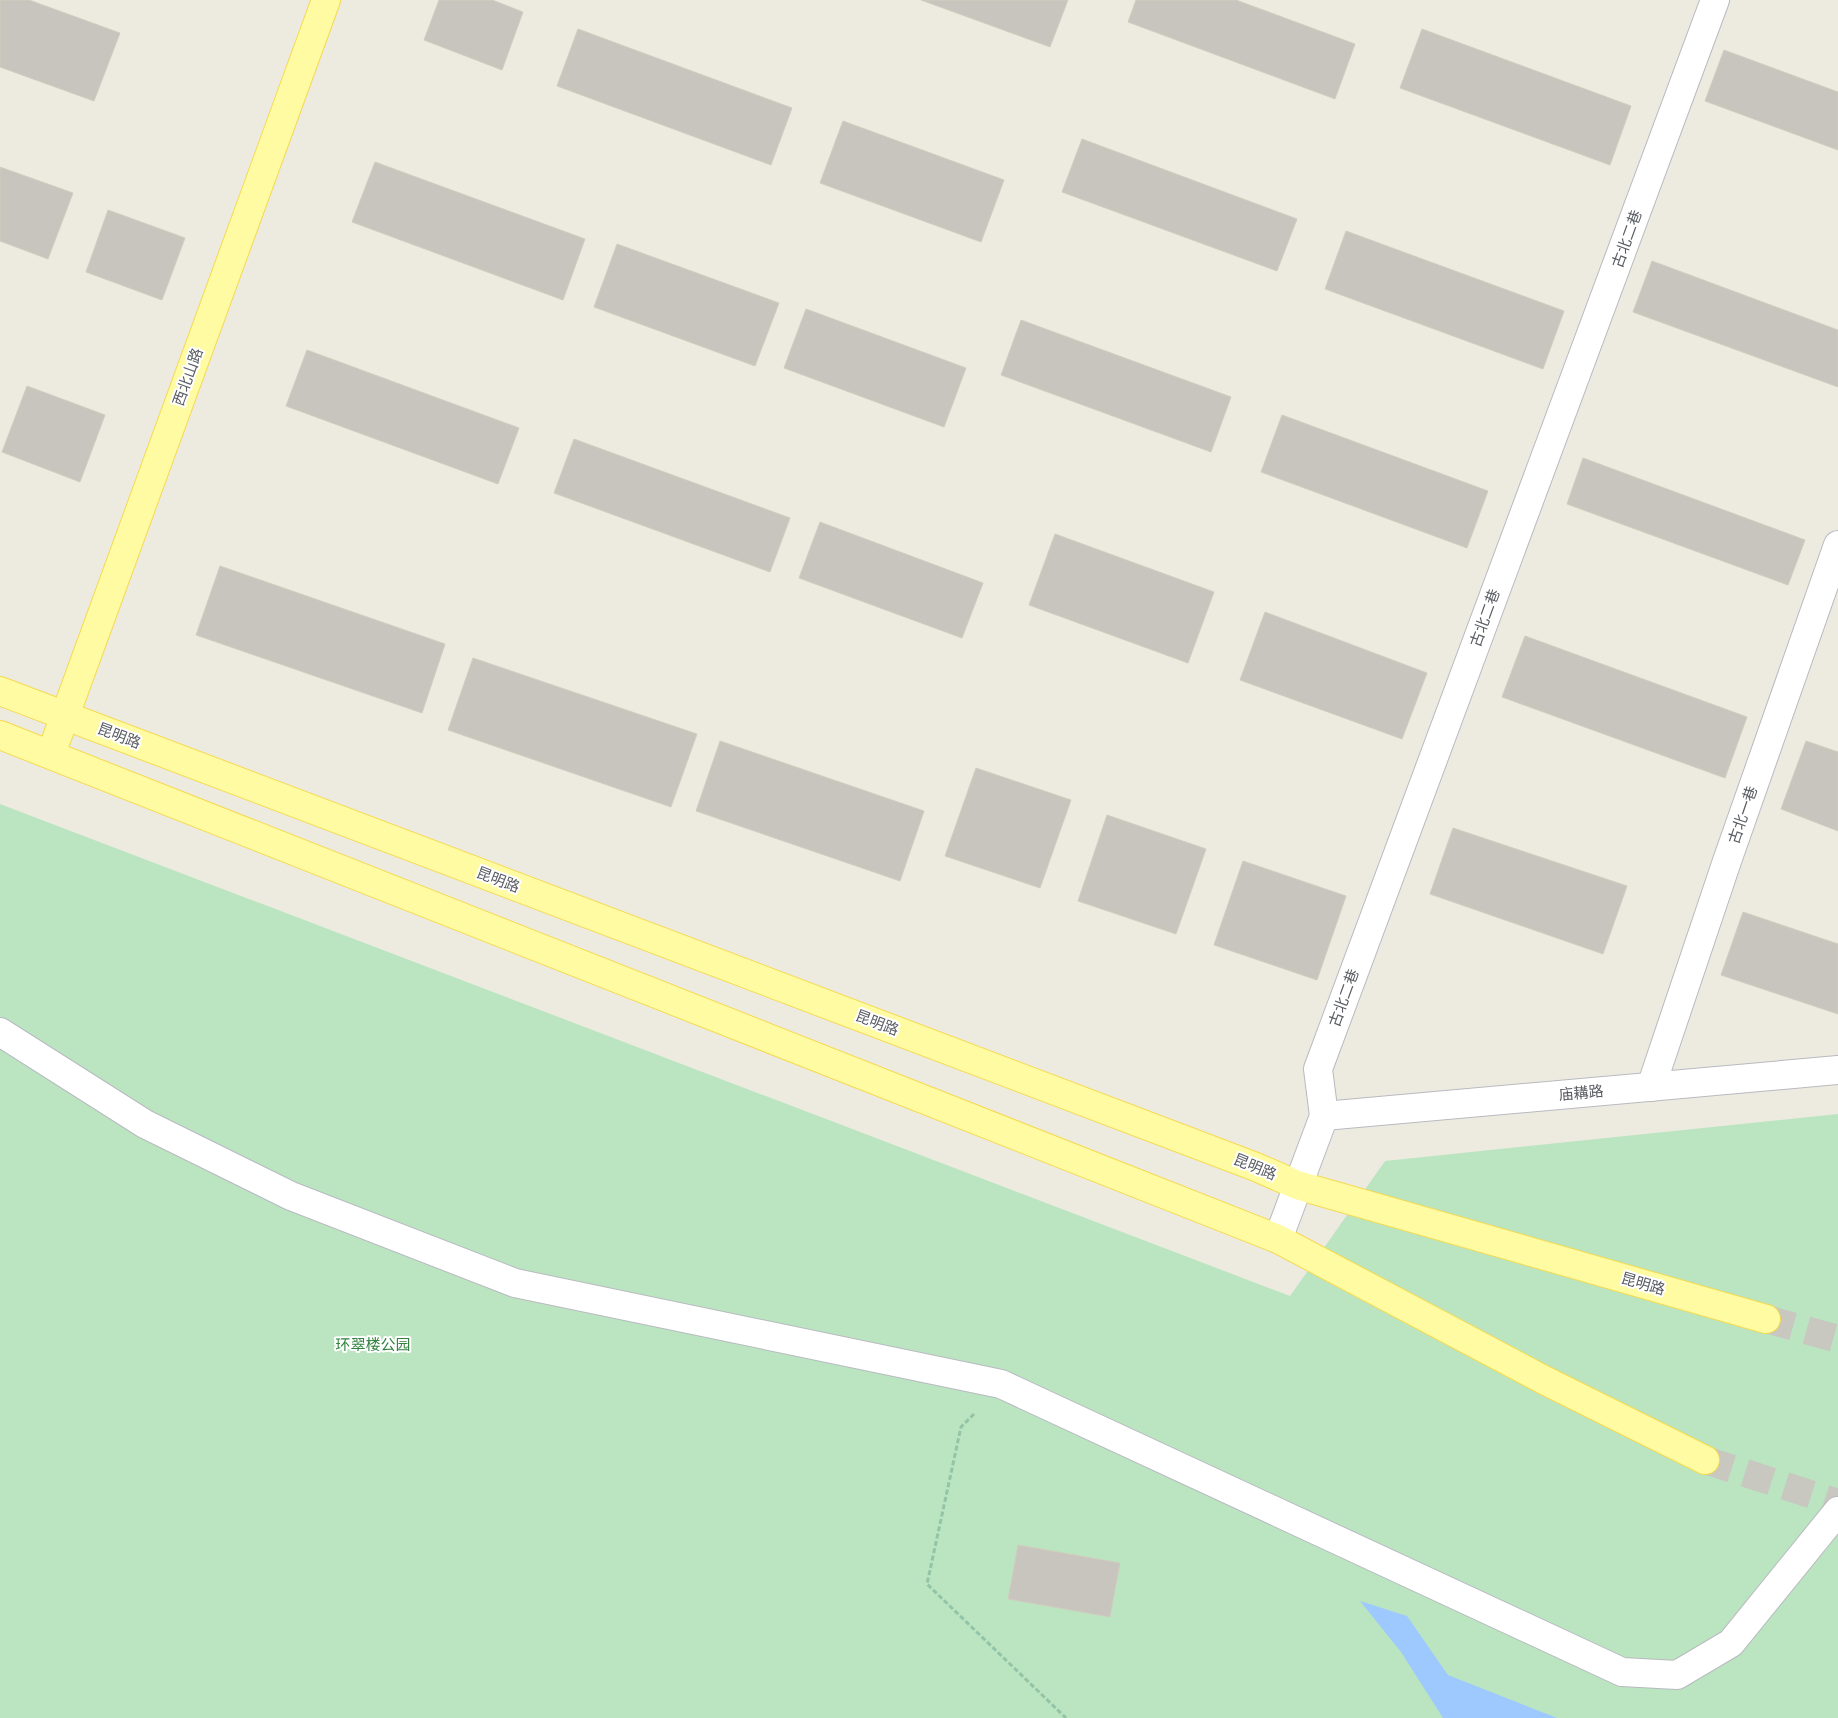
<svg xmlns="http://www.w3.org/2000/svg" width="1838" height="1718" font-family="Rubik,'Noto Sans SC',sans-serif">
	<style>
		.green { fill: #bbe5c0 }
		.water { fill: #9dc9ff }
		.building { fill: #c7c5bd; stroke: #d1cdbe }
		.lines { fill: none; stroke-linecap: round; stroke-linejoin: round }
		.major-tunnel { stroke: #c8c7c0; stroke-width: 28; stroke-dasharray: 28 14; stroke-linecap: butt }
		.minor-casing { stroke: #b8bac0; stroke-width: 30 }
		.major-casing { stroke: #f5da51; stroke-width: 30 }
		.path { stroke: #93c4a7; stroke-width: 3; stroke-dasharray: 5 2.5; stroke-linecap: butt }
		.minor { stroke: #fff; stroke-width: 28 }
		.major { stroke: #fffba2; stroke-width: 28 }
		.labels { text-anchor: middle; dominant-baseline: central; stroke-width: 4; stroke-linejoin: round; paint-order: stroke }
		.street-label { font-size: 15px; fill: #595c62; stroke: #fff }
		.park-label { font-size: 15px; fill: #31813f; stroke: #fff }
	</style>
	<rect width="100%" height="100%" fill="#edebe0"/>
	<!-- green -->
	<path class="green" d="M0 804 1290 1296 1385 1161 1838 1114V1718H0Z"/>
	<!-- water -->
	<path class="water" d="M1360 1601 1407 1616 1448 1675 1557 1718H1443L1401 1652Z"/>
	<!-- building -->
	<g class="building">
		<path d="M0 0H29L120 33 94 101 0 67Z"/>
		<path d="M439 0H492L523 12 502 70 424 40Z"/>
		<path d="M921 0H1068L1050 47Z"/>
		<path d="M1136 0H1236L1355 44 1335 99 1128 22Z"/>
		<path d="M578 29 792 108 771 165 557 86Z"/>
		<path d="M1422 29 1631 106 1610 165 1400 88Z"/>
		<path d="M1724 50 1838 92V150L1705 101Z"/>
		<path d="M843 121 1004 180 981 242 820 183Z"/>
		<path d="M1082 139 1297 219 1277 271 1062 192Z"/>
		<path d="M375 162 585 239 563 300 352 222Z"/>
		<path d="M0 167 73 193 48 259 0 241Z"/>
		<path d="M108 210 185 238 162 300 86 272Z"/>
		<path d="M1346 231 1564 311 1543 369 1325 289Z"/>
		<path d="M617 244 779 303 755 366 594 307Z"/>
		<path d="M1652 261 1838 330V387L1633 312Z"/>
		<path d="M806 309 966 368 944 427 784 368Z"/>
		<path d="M1021 320 1231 397 1211 452 1001 375Z"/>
		<path d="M307 350 519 428 498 484 286 406Z"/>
		<path d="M27 386 105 415 80 482 2 452Z"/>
		<path d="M1282 415 1488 491 1467 548 1261 472Z"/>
		<path d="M574 439 790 518 770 572 554 493Z"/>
		<path d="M1583 458 1805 540 1788 585 1567 504Z"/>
		<path d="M820 522 983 583 962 638 799 578Z"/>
		<path d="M1055 534 1214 592 1188 663 1029 605Z"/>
		<path d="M220 566 445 644 422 713 196 635Z"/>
		<path d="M1265 612 1427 673 1402 739 1240 680Z"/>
		<path d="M1525 636 1747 717 1725 778 1502 697Z"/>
		<path d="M473 658 697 734 671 807 448 730Z"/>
		<path d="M720 741 924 811 900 881 696 811Z"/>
		<path d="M1806 741 1838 752V831L1781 809Z"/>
		<path d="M976 768 1071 800 1040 888 945 856Z"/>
		<path d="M1107 815 1206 849 1176 934 1078 901Z"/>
		<path d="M1453 828 1627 886 1603 954 1430 894Z"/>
		<path d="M1243 861 1346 896 1317 980 1214 945Z"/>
		<path d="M1743 912 1838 944V1014L1721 975Z"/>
		<path d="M1018 1545 1120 1563 1110 1617 1008 1599Z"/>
	</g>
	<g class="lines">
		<!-- major-tunnel -->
		<g class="major-tunnel">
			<path d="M1766 1319 1838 1339"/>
			<path d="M1705 1460 1838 1503"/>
		</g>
		<defs>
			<g id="minor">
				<path d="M0 1032 145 1124 291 1196 515 1283 1001 1384 1622 1672 1677 1675 1731 1643 1838 1511"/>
				<path d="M1651 1087 1727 861 1838 545"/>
				<path d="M1324 1116 1838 1070"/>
				<path d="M1278 1239 1324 1116 1318 1069 1715 0"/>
			</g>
			<g id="major">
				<path d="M0 691 1256 1167 1297 1185 1766 1319"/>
				<path d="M0 735 1278 1239 1544 1380 1705 1460"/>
				<path d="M51 754 326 0"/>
			</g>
		</defs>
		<!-- minor casing -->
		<use href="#minor" class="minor-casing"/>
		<!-- major casing -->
		<use href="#major" class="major-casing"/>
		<!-- path -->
		<path class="path" d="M974 1414 961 1427 927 1584 1066 1718"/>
		<!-- minor -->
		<use href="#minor" class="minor"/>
		<!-- major -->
		<use href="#major" class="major"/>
	</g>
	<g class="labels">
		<!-- street labels -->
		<g class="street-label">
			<text transform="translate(1627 239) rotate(-70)">古北二巷</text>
			<text transform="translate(188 377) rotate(-70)">西北山路</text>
			<text transform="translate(1485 618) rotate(-70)">古北二巷</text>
			<text transform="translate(119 736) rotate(21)">昆明路</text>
			<text transform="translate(1743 815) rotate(-71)">古北一巷</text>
			<text transform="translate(498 880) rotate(21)">昆明路</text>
			<text transform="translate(1344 998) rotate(-70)">古北二巷</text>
			<text transform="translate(877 1023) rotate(21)">昆明路</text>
			<text transform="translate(1581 1093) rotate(-5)">庙耩路</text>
			<text transform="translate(1255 1167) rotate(22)">昆明路</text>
			<text transform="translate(1643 1284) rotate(16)">昆明路</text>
		</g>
		<!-- park labels -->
		<g class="park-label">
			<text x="373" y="1345">环翠楼公园</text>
		</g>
	</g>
</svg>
